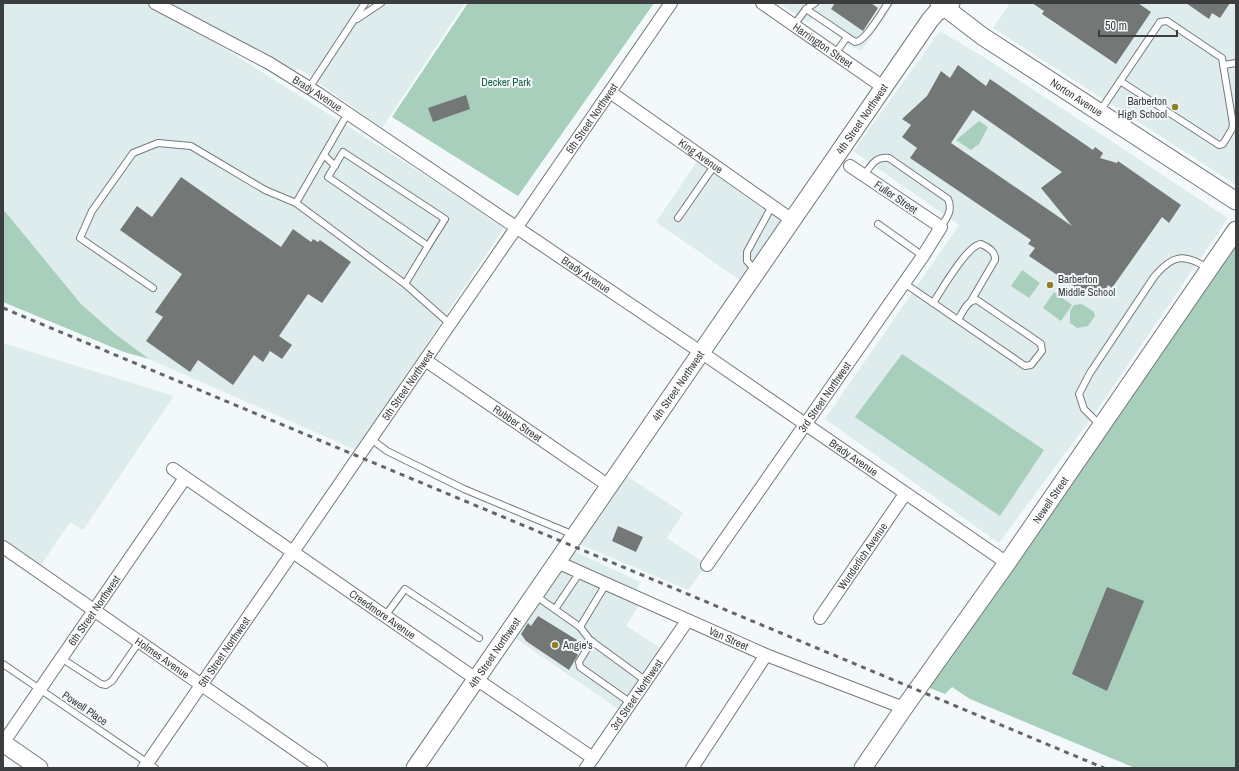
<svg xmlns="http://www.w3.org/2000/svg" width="1239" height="771" font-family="'Archivo Narrow',sans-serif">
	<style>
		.built { fill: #deecee }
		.green { fill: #a7cfbb }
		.building { fill: #737877; fill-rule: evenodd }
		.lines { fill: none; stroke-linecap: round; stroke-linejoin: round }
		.lane-casing { stroke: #757a7a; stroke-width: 8 }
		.street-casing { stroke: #757a7a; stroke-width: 14 }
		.secondary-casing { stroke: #757a7a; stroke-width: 19 }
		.lane { stroke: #fff; stroke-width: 6 }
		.street { stroke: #fff; stroke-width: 12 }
		.secondary { stroke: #fff; stroke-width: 17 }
		.rail { stroke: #636667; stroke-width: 3; stroke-dasharray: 5 5; stroke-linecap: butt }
		.poi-dot { fill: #8e8128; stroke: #f3f9fa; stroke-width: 1.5 }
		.labels { text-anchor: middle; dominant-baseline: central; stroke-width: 4; stroke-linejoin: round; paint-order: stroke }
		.street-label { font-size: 11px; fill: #3b3d3e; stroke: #f3f9fa }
		.park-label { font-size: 11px; fill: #175d43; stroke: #f3f9fa }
		.poi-label { font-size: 11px; fill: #3b3d3e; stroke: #f3f9fa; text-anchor: start }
	</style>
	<rect width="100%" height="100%" fill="#f3f9fa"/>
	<!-- built -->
	<g class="built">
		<path d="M3 3H147L186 24 505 226 356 450 149 359 114 333 81 304 3 209Z"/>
		<path d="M155 3H465L382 128 298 68 290 76Z"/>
		<path d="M779 3H895L862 50 854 48 814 18 807 22Z"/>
		<path d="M1010 3H1236V185L993 28Z"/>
		<path d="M940 31 987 59 1228 218 1095 413 999 543 825 419 959 225 853 151Z"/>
		<path d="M700 157 792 220 747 285 656 222Z"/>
		<path d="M3 343 174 396 83 530 70 522 37 571 3 547Z"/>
		<path d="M619 471 683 513 667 538 707 565 688 590 572 541Z"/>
		<path d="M567 548 640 582 634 596 642 600 626 626 667 652 624 713 508 633Z"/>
	</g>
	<!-- green -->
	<g class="green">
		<path d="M468 3H654L518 196 392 117Z"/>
		<path d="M979 121 988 127 979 144 971 150 956 140Z"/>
		<path d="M3 209 81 304 114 333 149 359 124 352 3 302Z"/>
		<path d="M1236 241V768H1135L970 699 952 687 945 694 927 687Z"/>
		<path d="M1022 270 1040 283 1029 298 1011 286Z"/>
		<path d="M1054 292 1072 305 1061 321 1043 308Z"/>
		<path d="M1082 304 1094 312 1095 316 1088 326 1077 328 1070 323V311L1074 305Z"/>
		<path d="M902 354 1044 450 1000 516 855 417Z"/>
	</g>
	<!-- building -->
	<g class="building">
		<path d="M835 3H871L878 8 863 31 831 9Z"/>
		<path d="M1032 3H1138L1151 12 1116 64 1042 14 1044 11Z"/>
		<path d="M1186 3H1230L1220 18 1212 13 1209 19Z"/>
		<path d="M958 65 986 86 990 79 1093 150 1095 147 1103 153 1100 158 1117 163 1118 161 1181 205 1169 223 1162 217 1112 288 1108 285 1101 296 1088 287 1084 293 1029 256 1035 248 1028 244 1031 240 910 158 917 148 902 137 911 125 902 119 927 96 941 71 950 78ZM973 110 1062 172 1041 188 1072 226 951 143Z"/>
		<path d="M466 95 470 109 433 122 428 108Z"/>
		<path d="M181 177 281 247 293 229 311 242 313 239 318 242 320 240 351 262 322 303 308 294 279 336 292 345 282 359 270 351 263 362 254 355 233 385 198 360 190 372 146 341 163 317 155 312 182 274 120 230 137 206 152 217Z"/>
		<path d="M618 526 643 537 636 552 612 541Z"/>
		<path d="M1107 587 1144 601 1107 691 1072 674Z"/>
		<path d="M538 616 577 640 579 649 576 653 578 655 569 670 526 641 521 634 528 623 531 626Z"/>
	</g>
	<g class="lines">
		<defs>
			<g id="lane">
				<path d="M806 9 855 42C865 42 882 12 888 3"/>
				<path d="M357 19 381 3"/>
				<path d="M794 25 806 9 815 3"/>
				<path d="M835 54 847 37"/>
				<path d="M1224 65 1236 63"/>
				<path d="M309 88 365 3"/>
				<path d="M1100 111C1120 81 1140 52 1160 22L1167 21 1222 58 1233 124 1232 129 1223 144 1219 145 1120 81"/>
				<path d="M343 152 445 219 428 246 328 177Z"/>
				<path d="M324 155 335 166"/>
				<path d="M864 175C871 166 875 156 889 158L948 199C953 211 947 217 941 227"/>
				<path d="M296 203 348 113"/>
				<path d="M678 218 714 166"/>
				<path d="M878 224 923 256"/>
				<path d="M756 271 747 261V252L772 206"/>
				<path d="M904 283 1025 366 1031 365 1042 351 1041 344 1037 341 977 300C967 300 963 312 958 320"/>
				<path d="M405 284 428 246"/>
				<path d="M153 288 80 238 92 211 133 153 158 143 191 146 265 190 296 203 405 284 450 324"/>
				<path d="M933 303C941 291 967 245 981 244 988 247 996 252 995 260L971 301"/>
				<path d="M1100 425 1084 409 1079 394 1090 373 1154 277C1173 254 1185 253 1209 269"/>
				<path d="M371 439 387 451 464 489 574 535"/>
				<path d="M536 596 580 627 590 640 646 681"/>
				<path d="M555 609 580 572"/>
				<path d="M385 616 405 589 479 638"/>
				<path d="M580 627 606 584"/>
				<path d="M592 641 579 662 580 667 631 703"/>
				<path d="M61 658 101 684 106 685 112 681 139 642"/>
				<path d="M3 664 155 768"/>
			</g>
			<g id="street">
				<path id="s1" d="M155 3 269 63 319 94 708 357 1007 563"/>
				<path id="s2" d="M762 3 883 87"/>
				<path id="s3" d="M610 92 792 220"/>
				<path id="s4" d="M425 360 609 486"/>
				<path id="s5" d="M173 469 476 679 593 758"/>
				<path id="s6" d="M3 547 321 768"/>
				<path id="s7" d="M557 562 766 655 904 708"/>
				<path id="s8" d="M707 565 923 256 941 227 850 166"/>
				<path id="s9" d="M820 618 905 494"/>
				<path id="s10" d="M3 743 185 478"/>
				<path id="s11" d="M144 768 671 3"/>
				<path id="s12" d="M586 768 687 621"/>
				<path d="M692 768 766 655"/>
			</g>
			<g id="secondary">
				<path id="s13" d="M939 3 982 36 1236 201"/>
				<path d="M3 743 39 768"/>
				<path id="s14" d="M415 768 930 20 936 13 951 3"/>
				<path id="s15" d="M863 768 904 708 1007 563 1236 230"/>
			</g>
		</defs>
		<!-- lane casing -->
		<use href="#lane" class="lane-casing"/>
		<!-- street casing -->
		<use href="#street" class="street-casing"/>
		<!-- secondary casing -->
		<use href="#secondary" class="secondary-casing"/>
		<!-- lane -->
		<use href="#lane" class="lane"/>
		<!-- street -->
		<use href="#street" class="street"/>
		<!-- secondary -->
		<use href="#secondary" class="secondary"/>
		<!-- rail -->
		<path class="rail" d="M3 308 1104 768"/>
	</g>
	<!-- markers -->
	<g class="poi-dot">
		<circle cx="1175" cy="107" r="4"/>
		<circle cx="1050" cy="285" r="4"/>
		<circle cx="555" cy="645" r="4"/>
	</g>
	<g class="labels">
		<!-- street labels -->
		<g class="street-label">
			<text stroke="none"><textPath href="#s2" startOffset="74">Harrington Street</textPath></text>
			<text stroke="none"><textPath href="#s1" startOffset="186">Brady Avenue</textPath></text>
			<text stroke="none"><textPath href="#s13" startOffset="167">Norton Avenue</textPath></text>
			<text stroke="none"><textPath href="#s11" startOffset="789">5th Street Northwest</textPath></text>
			<text stroke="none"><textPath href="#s14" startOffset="788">4th Street Northwest</textPath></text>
			<text stroke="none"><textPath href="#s3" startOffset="111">King Avenue</textPath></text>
			<text transform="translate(896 197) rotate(34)">Fuller Street</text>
			<text stroke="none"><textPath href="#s1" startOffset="510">Brady Avenue</textPath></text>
			<text stroke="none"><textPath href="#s11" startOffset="465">5th Street Northwest</textPath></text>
			<text stroke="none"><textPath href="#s14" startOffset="464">4th Street Northwest</textPath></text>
			<text stroke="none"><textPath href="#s8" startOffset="205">3rd Street Northwest</textPath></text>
			<text stroke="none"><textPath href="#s4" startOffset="112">Rubber Street</textPath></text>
			<text stroke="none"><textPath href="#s1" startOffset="834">Brady Avenue</textPath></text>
			<text stroke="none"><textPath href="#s15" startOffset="327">Newell Street</textPath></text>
			<text stroke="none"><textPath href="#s9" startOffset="75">Wunderlich Avenue</textPath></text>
			<text stroke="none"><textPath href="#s10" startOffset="161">6th Street Northwest</textPath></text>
			<text stroke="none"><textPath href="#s5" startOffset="255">Creedmore Avenue</textPath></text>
			<text stroke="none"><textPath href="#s7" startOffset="188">Van Street</textPath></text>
			<text stroke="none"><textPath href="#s11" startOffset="141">5th Street Northwest</textPath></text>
			<text stroke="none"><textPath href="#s14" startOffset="140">4th Street Northwest</textPath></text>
			<text stroke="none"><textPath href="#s6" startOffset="194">Holmes Avenue</textPath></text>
			<text stroke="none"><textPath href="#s12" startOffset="89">3rd Street Northwest</textPath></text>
			<text transform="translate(85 708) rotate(34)">Powell Place</text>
		</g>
		<!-- park labels -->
		<g class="park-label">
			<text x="506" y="82">Decker Park</text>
		</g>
		<!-- poi labels -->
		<g class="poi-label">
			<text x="1167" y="101" text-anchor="end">Barberton<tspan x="1167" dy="13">High School</tspan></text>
			<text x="1058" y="279">Barberton<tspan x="1058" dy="13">Middle School</tspan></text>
			<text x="563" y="645">Angie's</text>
		</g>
	</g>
	<!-- border -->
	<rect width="1239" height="771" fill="none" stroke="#3b3d3e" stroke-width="8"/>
	<!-- scale -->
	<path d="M1099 30v6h78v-6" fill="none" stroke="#3b3d3e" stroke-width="2"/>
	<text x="1105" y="30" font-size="12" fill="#3b3d3e" stroke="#f3f9fa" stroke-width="3" paint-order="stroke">50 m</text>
</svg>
